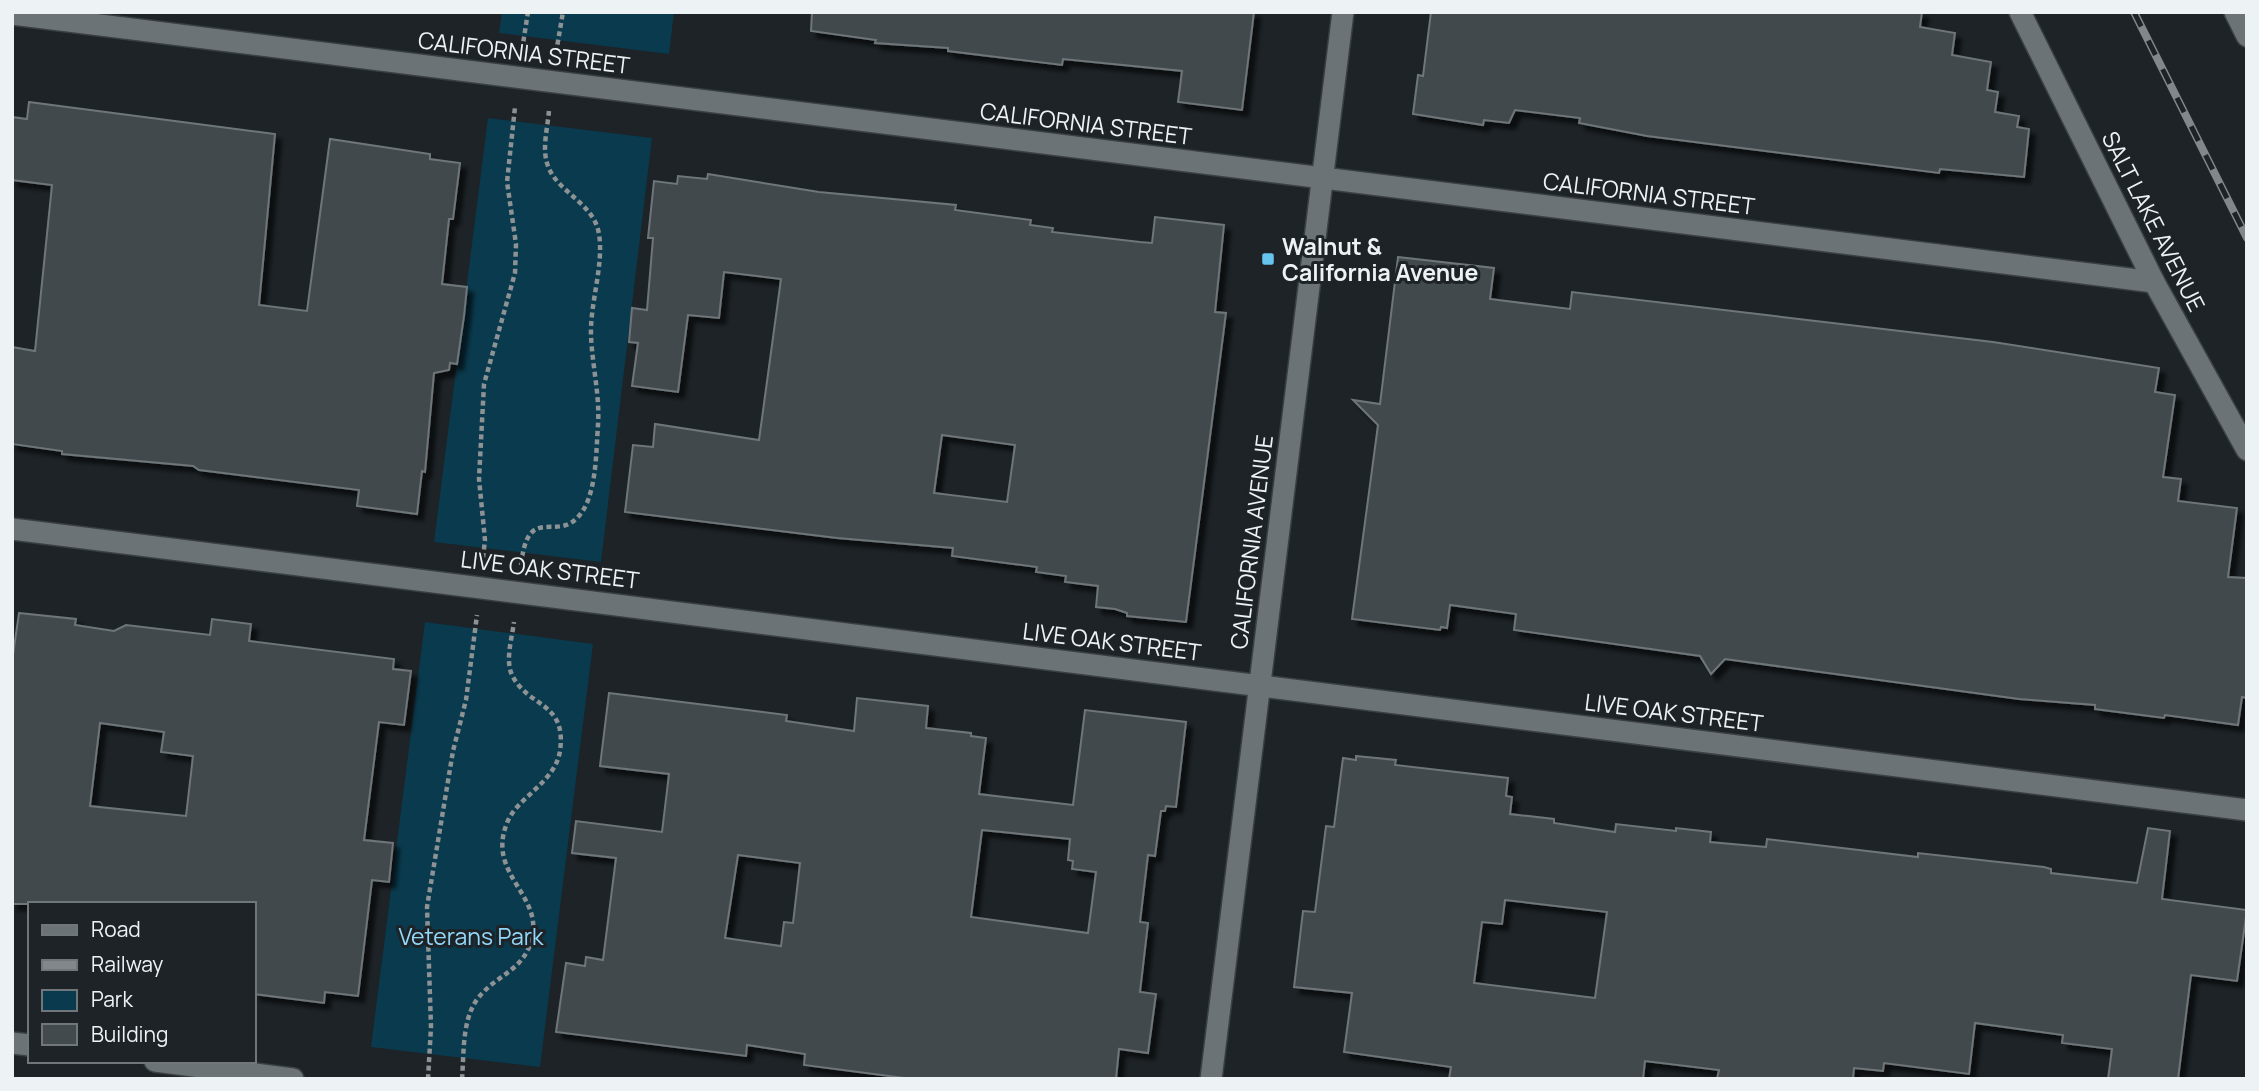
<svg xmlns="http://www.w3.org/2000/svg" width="2259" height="1091" font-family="Manrope,sans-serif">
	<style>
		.green { fill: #0a3a4d }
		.building { fill: #434a4e; stroke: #6e767a; stroke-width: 2; fill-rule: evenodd; filter: url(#shadow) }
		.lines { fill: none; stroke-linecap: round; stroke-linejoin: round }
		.street-casing { stroke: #3a3f42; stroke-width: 24 }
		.secondary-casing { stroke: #3a3f42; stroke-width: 24 }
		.path { stroke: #8d9295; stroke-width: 4.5; stroke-dasharray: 5 3.5; stroke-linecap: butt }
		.street { stroke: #6b7377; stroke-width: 21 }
		.secondary { stroke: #6b7377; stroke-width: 21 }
		.rail-casing { stroke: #81878a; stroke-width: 8 }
		.rail { stroke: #1d2327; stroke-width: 5; stroke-dasharray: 16; stroke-linecap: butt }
		.poi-dot { fill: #67c4ef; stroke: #1d2327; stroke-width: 2.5 }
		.labels { text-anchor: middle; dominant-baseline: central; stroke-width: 6; stroke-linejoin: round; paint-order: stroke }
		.street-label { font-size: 23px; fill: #edf2f4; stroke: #1d2327 }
		.poi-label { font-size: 23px; font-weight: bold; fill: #edf2f4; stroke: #1d2327; text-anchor: start }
		.park-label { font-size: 23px; fill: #92d8fa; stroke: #1d2327 }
	</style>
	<defs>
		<filter id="shadow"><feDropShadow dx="6" dy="6" stdDeviation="2" flood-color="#0009"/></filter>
	</defs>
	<rect width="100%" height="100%" fill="#1d2327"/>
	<!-- green -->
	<g class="green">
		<path d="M502 12H674L669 54 499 33Z"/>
		<path d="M488 118 652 138 601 562 434 542Z"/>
		<path d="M425 622 593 644 540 1067 371 1047Z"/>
	</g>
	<!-- building -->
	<g class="building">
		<path d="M812 12H1254L1242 110 1178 102 1182 71 1063 59 1062 65 948 51V48L875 43 876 40 811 31Z"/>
		<path d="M1431 12H1922L1920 27 1955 33 1952 55 1991 62 1987 90 1998 92 1995 112 2019 116 2017 127 2029 129 2024 177 1940 169 1939 173 1647 136 1579 123 1580 118 1515 110 1509 123 1484 120 1483 125 1413 114 1418 75 1423 76Z"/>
		<path d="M29 102 275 134 259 305 307 311 330 139 430 154V159L460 163 453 219H449L442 284 467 287 464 316 457 364 450 363 449 370 434 373 425 472 422 471 417 514 357 506 359 490 199 470 193 466 62 454V451L12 444V347L35 351 52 185 12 180V117L27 119Z"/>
		<path d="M708 174 819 192 956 205 955 210 1031 220 1030 225 1053 228 1052 232 1140 242 1152 243 1155 217 1224 225 1215 312 1226 313 1186 622 1127 616V613L1115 609 1096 607 1098 586 1065 582 1066 576 1036 572 1037 567 952 556 953 548 837 538 625 512 633 445 653 447 655 424 759 440 781 279 724 272 719 318 688 315 678 392 632 386 638 343 629 342 632 308 647 310 653 238H648L654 181 677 184 678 176 707 179ZM942 435 1015 445 1007 502 934 493Z"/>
		<path d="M1398 257 1494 268 1490 299 1570 309 1572 292 1993 342 2159 368 2155 392 2175 395 2163 477 2181 479 2178 501 2237 508 2228 577 2247 578V698L2242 697 2238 725 2165 715 2164 718 2095 709V705L2019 699 1725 659 1711 674 1700 656 1514 630 1516 614 1450 605 1447 628 1441 627 1440 630 1352 619 1378 425 1353 400 1380 404Z"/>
		<path d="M19 613 76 619 75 625 114 631 126 625 210 635 212 619 251 624 249 641 394 659 393 669 411 671 404 725 379 722 364 840 393 843 389 882 372 880 358 996 325 992 324 1003 254 994V904H12V661ZM100 723 164 732 161 752 193 756 186 816 90 806Z"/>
		<path d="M609 693 787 715 786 721 854 731 857 698 928 706 926 728 971 733V736L986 738 979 794 1073 805 1085 710 1186 722 1176 807 1166 806 1165 811H1161L1155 856 1148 855 1140 922 1148 923 1140 992 1156 994 1148 1053 1119 1049 1116 1079H912L804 1065 805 1054 747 1045 746 1056 556 1032 566 963 585 966 586 957 603 960 616 858 572 853 576 821 662 832 669 774 600 766ZM982 830 1070 839 1068 860 1073 861 1072 869 1096 872 1088 933 971 917ZM738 855 800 863 793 923 784 922 781 946 725 938Z"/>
		<path d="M1356 756 1396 760 1395 765 1508 778 1506 796 1512 797 1510 814 1554 819V823L1615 832 1616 824 1676 831V828L1711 832 1710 842 1766 847 1767 839 1918 857V853L2044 867 2051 869V873L2137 883 2148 828 2170 831 2162 899 2247 910 2237 981 2191 975 2178 1079H2108L2112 1049 2062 1043 2063 1035 1975 1023 1969 1074 1884 1063 1883 1071 1854 1068 1853 1079H1717L1719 1070 1645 1061 1643 1079H1449L1451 1067 1344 1052 1352 993 1294 987 1303 911 1315 912 1326 826 1334 827 1343 758 1356 760ZM1505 900 1607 912 1595 998 1474 983 1482 922 1502 924Z"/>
	</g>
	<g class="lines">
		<defs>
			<g id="street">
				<path d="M12 14 2154 282"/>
				<path d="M12 529 2247 810"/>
				<path d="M12 1043 30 1045"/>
				<path d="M155 1061 293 1079"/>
			</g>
			<g id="secondary">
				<path d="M2020 12 2154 282 2247 450"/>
				<path d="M2235 12 2247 36"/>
				<path d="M1211 1079 1343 12"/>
			</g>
		</defs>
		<!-- street casing -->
		<use href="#street" class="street-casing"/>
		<!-- secondary casing -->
		<use href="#secondary" class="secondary-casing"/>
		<!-- path -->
		<g class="path">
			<path d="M522 50 528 12"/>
			<path d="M556 53 563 12"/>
			<path d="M483 558 485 540 479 479 484 384 515 273 516 244 507 182 515 107"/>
			<path d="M521 565C528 503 555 542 578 517 597 497 596 451 598 425 600 395 592 365 591 335 590 303 604 265 599 234 594 202 555 192 547 163 542 147 548 126 549 110"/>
			<path d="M428 1079 431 1027 427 907 453 751 466 700 477 615"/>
			<path d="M462 1079C464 1054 462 1022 476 1001 494 974 527 972 533 933 538 892 487 872 507 823 516 798 555 783 560 751 567 701 528 708 512 675 505 660 512 638 514 622"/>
		</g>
		<!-- street -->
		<use href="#street" class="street"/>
		<!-- secondary -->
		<use href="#secondary" class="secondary"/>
		<defs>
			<path id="rail" d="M2134 12 2247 238"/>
		</defs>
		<!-- rail casing -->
		<use href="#rail" class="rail-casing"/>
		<!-- rail -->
		<use href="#rail" class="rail"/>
	</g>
	<!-- markers -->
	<rect class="poi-dot" x="1261" y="252" width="14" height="14" rx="3.5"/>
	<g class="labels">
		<!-- street labels -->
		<g class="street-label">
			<text transform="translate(524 52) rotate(7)">CALIFORNIA STREET</text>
			<text transform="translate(1086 123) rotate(7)">CALIFORNIA STREET</text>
			<text transform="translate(1649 193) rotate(7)">CALIFORNIA STREET</text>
			<text transform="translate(2154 221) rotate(63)">SALT LAKE AVENUE</text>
			<text transform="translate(1251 542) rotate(-83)">CALIFORNIA AVENUE</text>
			<text transform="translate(550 569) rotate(7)">LIVE OAK STREET</text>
			<text transform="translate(1112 641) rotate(7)">LIVE OAK STREET</text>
			<text transform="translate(1674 712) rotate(7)">LIVE OAK STREET</text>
		</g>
		<!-- poi labels -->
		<g class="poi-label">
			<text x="1282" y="246">Walnut &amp;<tspan x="1282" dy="26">California Avenue</tspan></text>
		</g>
		<!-- park labels -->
		<g class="park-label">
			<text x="471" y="936">Veterans Park</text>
		</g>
	</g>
	<!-- border -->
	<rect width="2259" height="1091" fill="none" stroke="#edf2f4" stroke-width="28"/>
	<!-- legend -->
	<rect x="28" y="902" width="228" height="161" fill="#1d2327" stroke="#707679" stroke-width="2"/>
	<rect x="42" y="925" width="35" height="10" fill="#6b7377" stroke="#707679" stroke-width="2"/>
	<text x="91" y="937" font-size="21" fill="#edf2f4">Road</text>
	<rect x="42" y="960" width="35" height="10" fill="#81878a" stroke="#707679" stroke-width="2"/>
	<text x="91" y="972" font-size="21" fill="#edf2f4">Railway</text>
	<rect x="42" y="990" width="35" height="21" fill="#0a3a4d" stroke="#707679" stroke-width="2"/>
	<text x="91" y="1007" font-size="21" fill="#edf2f4">Park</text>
	<rect x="42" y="1024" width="35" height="21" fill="#434a4e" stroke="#707679" stroke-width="2"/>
	<text x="91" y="1042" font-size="21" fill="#edf2f4">Building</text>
</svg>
